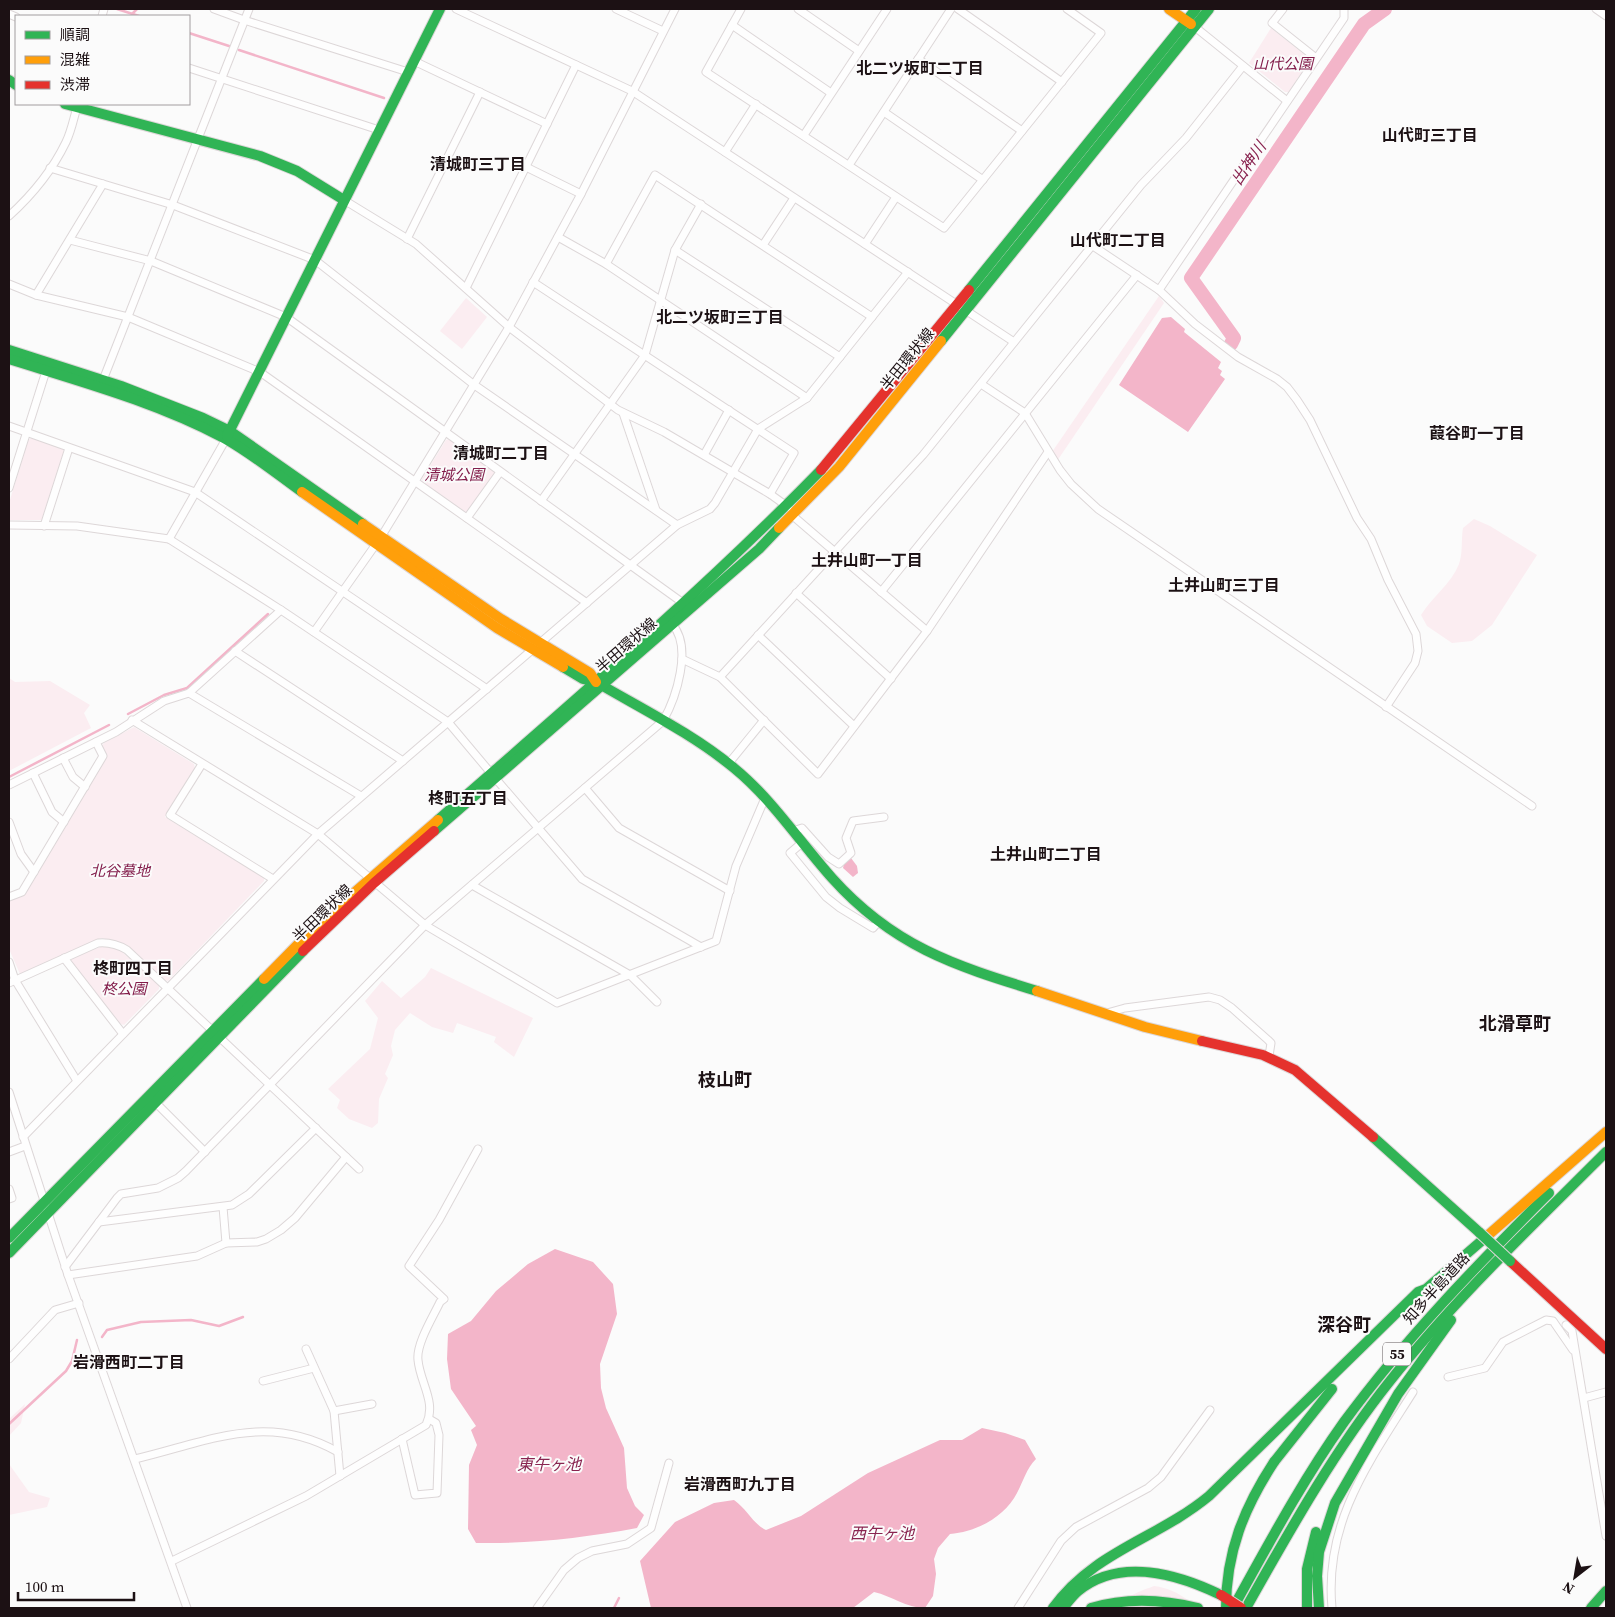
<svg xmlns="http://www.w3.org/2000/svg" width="1615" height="1617" font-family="'Source Serif 4','Noto Sans JP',serif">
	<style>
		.green { fill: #fbedf1 }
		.water { fill: #f3b5c9 }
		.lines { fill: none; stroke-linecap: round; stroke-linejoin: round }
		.stream { stroke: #f3b5c9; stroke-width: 2.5 }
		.river { stroke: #f3b5c9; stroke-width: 14 }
		.street-casing { stroke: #ddd7d8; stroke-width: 9 }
		.fast-casing { stroke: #ddd7d8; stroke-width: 12 }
		.slow-casing { stroke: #ddd7d8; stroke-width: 12 }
		.jam-casing { stroke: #ddd7d8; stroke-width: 12 }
		.street { stroke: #fefefe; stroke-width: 7 }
		.fast { stroke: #30b455; stroke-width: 10 }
		.slow { stroke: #ff9f0a; stroke-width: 10 }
		.jam { stroke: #e5322d; stroke-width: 10 }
		.fast-bridge-casing { stroke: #ddd7d8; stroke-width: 12; stroke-linecap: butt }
		.jam-bridge-casing { stroke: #ddd7d8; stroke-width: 12; stroke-linecap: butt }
		.fast-bridge { stroke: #30b455; stroke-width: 10 }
		.jam-bridge { stroke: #e5322d; stroke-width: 10 }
		.labels { text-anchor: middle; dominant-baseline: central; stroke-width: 4; stroke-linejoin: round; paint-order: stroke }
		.shield { fill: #fbfbfb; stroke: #5f5759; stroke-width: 1 }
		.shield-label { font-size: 14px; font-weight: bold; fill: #1c1114 }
		.park-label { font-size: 15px; font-style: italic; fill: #831d4b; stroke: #fbfbfb }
		.street-label { font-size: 15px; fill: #1c1114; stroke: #fbfbfb }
		.neighbourhood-label { font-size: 16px; font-weight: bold; fill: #1c1114; stroke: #fbfbfb }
		.water-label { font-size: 16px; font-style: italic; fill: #892450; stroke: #fbfbfb }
		.quarter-label { font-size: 18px; font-weight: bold; fill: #1c1114; stroke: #fbfbfb }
	</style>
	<rect width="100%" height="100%" fill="#fbfbfb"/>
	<!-- green -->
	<g class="green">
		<path d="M1271 28 1309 58V61L1289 92H1285L1249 63Z"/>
		<path d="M1159 296 1164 303 1057 461 1052 452Z"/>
		<path d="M466 298 487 317 462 349 440 331Z"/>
		<path d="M32 438 63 449 64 453 44 517 41 520H9V503L28 440Z"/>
		<path d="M449 439 494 472V475L469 511 465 512 423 482 422 479 446 440Z"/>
		<path d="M1474 519 1490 526 1537 555 1492 625 1472 641 1452 643 1427 626 1421 615C1432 597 1451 584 1459 564 1463 553 1461 539 1463 528Z"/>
		<path d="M9 678 15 682 50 681 90 705 84 713 91 728 9 771Z"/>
		<path d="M134 727 194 764 195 768 165 817 264 878V881L168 981 164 980 126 945 118 941 101 938 20 974 9 949V900L24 895 106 755 102 746 104 743Z"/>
		<path d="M103 946 120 950 159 985V989L124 1025 121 1024 71 962 72 958Z"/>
		<path d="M431 968 533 1018 514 1057 494 1042 496 1037 457 1023 453 1033 432 1027 410 1013 395 1030 391 1046 393 1055 385 1074 388 1078 379 1099 378 1123 372 1128 349 1119 337 1108 340 1100 328 1089 370 1049 378 1018 365 1001 382 981 401 998 425 977Z"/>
		<path d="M25 1404 21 1423 9 1436V1419Z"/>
		<path d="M9 1464 29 1492 50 1498 47 1507 9 1515Z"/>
		<path d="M1154 1586C1168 1588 1177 1592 1189 1601L1188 1608H1118C1124 1596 1141 1591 1154 1586Z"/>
	</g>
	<!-- water -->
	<g class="water">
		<path d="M1171 317 1185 329 1184 332 1221 362 1218 368 1222 371 1220 375 1225 379 1188 432 1119 385 1162 318Z"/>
		<path d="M851 858 857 866 858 873 853 877 843 868 845 860Z"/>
		<path d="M555 1249 593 1262 613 1284 617 1314 600 1364 601 1388 606 1408 624 1448 627 1488 635 1506 644 1515 637 1528C583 1538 531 1544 476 1543L468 1529 469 1465 477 1445 471 1430 476 1426 451 1389 447 1359 448 1334 471 1321 496 1291 528 1264Z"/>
		<path d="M982 1428 1005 1433 1025 1440 1036 1459C1026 1469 1024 1480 1017 1493 1005 1517 976 1532 950 1534L938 1548 934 1559 936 1574 933 1596 925 1608C906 1608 892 1596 874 1592L853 1608H651L640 1561 675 1522 714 1503 734 1500C747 1509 753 1524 766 1530L801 1516 868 1473 940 1440H962Z"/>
	</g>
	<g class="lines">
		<!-- stream -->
		<g class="stream">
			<path d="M117 9 139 16"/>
			<path d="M132 14 137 9"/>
			<path d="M189 33 229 46"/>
			<path d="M239 50 384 98"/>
			<path d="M128 714 164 695 187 688 268 614"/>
			<path d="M9 777 109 725"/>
			<path d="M102 1337 107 1330 141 1322 191 1320 219 1326 243 1317"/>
			<path d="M9 1424 66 1371 72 1361 77 1340"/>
			<path d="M614 1608 619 1598"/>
		</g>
		<!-- river -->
		<path class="river" d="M1231 344 1234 338 1191 278 1364 24 1385 9"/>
		<defs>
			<g id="street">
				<path d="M214 9 244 20 408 72"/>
				<path d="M456 9 632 91 1014 342"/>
				<path d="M616 9 663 31"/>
				<path d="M741 9 706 72 944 228 1101 33 1067 9"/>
				<path d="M798 9 859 51"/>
				<path d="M958 9 1062 82"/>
				<path d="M1283 9 1272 23 1316 58"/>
				<path d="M1596 9 1606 16"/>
				<path d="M9 14 16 17"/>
				<path d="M102 16 104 9"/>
				<path d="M732 25 831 93"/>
				<path d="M1195 27 1287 101"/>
				<path d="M918 59 1022 131"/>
				<path d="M414 61 547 124"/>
				<path d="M189 68 379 130"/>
				<path d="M884 112 983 180"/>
				<path d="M804 135 887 9"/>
				<path d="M725 152 756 104"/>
				<path d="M849 165 951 9"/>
				<path d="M526 167 581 194"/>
				<path d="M50 168 173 205 315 260 473 384 677 525"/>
				<path d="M344 200 416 244 509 327 618 410 664 432 770 494 788 507"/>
				<path d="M9 216C31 196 53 169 66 142 72 130 74 116 78 104"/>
				<path d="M558 237 606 264 807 398"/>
				<path d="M407 239 480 92"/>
				<path d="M70 240 151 261 286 317 683 603"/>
				<path d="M865 244 896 197"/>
				<path d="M763 245 794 198"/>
				<path d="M1093 246 1159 290 1195 324 1238 357 1277 379 1287 387 1297 400 1310 420 1357 518 1371 539 1388 580 1416 634 1418 651 1415 663 1386 707"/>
				<path d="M675 250 840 357"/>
				<path d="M606 264 655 175 872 317"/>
				<path d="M533 282 794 453 770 494"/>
				<path d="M9 284 36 295 128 317 260 372 587 603"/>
				<path d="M466 288 576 65"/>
				<path d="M1159 290 1344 18V9"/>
				<path d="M36 295 103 184"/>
				<path d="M103 380 249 9"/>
				<path d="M981 384 1025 413 1060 470 1071 484 1098 509 1532 806"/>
				<path d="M623 413 656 510"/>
				<path d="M9 426 195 492 487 689"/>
				<path d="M704 455 729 410"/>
				<path d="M9 488 46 371"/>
				<path d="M541 501 645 355 675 250 701 204"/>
				<path d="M793 516 927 631"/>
				<path d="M467 518 500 472"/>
				<path d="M9 525 77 526 169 539 281 610 448 722 490 772"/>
				<path d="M44 526 69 448"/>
				<path d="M169 539 226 439"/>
				<path d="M881 592 1137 275"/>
				<path d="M796 593 891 679"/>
				<path d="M314 632 381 537 509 327 581 194 675 9"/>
				<path d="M758 635 854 726"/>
				<path d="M540 643 677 525 710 509 715 503 758 429 807 398 908 272"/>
				<path d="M235 651 403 761"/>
				<path d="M682 659 720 677 818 774 927 631 1048 452"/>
				<path d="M720 677 923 455 1141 185 1186 138 1243 66"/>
				<path d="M189 693 361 796"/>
				<path d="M132 720 318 834 425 925 557 1003 716 941 736 866 765 798"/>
				<path d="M63 758 73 777 85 787"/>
				<path d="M729 763 764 720"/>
				<path d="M202 764 170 815 273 879"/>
				<path d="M33 773 52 812 64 822"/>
				<path d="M496 779 582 879 701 947"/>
				<path d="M9 785 116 732 164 701 189 693 281 610"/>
				<path d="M585 788 619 828 730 891"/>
				<path d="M9 822 21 854 34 872"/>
				<path d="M793 831 802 828 828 857 839 864 851 853 846 838 853 821 884 817"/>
				<path d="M803 842 790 853 826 897 840 908 873 928 878 922"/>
				<path d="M472 885 630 975 657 1002"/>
				<path d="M9 897 22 892 103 756 96 742"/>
				<path d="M64 958 123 1034"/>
				<path d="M9 962 15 980 77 1081"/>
				<path d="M9 983 98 943C109 942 117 944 127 950L359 1169"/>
				<path d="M1107 1013 1125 1008 1209 997 1220 1000 1232 1008 1268 1040 1271 1043 1269 1056"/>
				<path d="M9 1092 68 1275 187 1608"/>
				<path d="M155 1102 205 1152"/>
				<path d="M23 1137 318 834 533 649"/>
				<path d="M9 1152 25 1146"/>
				<path d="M9 1189 12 1198 9 1199"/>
				<path d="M223 1207 226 1243"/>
				<path d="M99 1222 232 1205 249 1194 316 1128"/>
				<path d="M65 1267 117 1198 121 1194 158 1188 178 1178 186 1171 425 925 663 721C676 698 693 647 672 624"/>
				<path d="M68 1275 197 1256 226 1243 257 1242 266 1239 281 1230 295 1218 346 1157"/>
				<path d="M1566 1325 1572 1331 1606 1536"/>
				<path d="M306 1349 334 1411 340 1476"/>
				<path d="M9 1359 55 1310 79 1303"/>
				<path d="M1448 1377 1485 1368 1503 1342 1546 1320 1553 1321 1573 1350"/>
				<path d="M263 1381 314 1368"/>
				<path d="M1584 1398 1606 1392"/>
				<path d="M334 1411 372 1404"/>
				<path d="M402 1439 415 1495 437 1493 439 1435 436 1423 429 1419"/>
				<path d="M135 1459C208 1442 266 1411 338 1452"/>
				<path d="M172 1561 306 1496 426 1425C437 1402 420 1383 418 1360 416 1344 433 1317 440 1302L444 1299 409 1266 439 1220 478 1149"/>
				<path d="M537 1608 564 1570 578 1558 592 1551 627 1544 651 1528 669 1463"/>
				<path d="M1018 1608 1061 1541 1076 1527 1148 1488 1161 1477 1210 1410"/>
				<path d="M1332 1608C1324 1522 1369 1462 1413 1392"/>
			</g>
			<g id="fast">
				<path d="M9 80 16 85"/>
				<path d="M65 104 260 156 297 171 344 200"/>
				<path d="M969 290 1196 9"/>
				<path d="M941 341 1209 9"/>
				<path d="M9 350 121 386 203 418 230 431 363 524"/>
				<path d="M9 359C82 382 156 402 224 438 251 453 277 474 302 492"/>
				<path d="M227 436 440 9"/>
				<path d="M563 667 583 679 596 682C642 709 693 734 734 768 772 799 799 841 832 878 893 946 953 965 1037 991"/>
				<path d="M438 820C568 706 700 594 821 470"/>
				<path d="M434 831 759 549 779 528"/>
				<path d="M1373 1137 1480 1233"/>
				<path d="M9 1238 264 979"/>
				<path d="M9 1253 303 951"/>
				<path d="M1274 1462 1332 1389"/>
				<path d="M1053 1608C1094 1551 1157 1539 1209 1496L1418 1292 1426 1289 1486 1237"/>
				<path d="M1063 1608C1068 1602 1073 1595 1078 1591 1120 1557 1178 1574 1221 1595"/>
				<path d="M1091 1608C1127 1597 1162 1599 1198 1608"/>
				<path d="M1233 1608C1268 1545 1302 1481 1344 1422 1405 1339 1476 1266 1549 1193"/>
				<path d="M1246 1608C1290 1530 1334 1451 1390 1381 1455 1299 1532 1226 1606 1152"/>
				<path d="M1307 1608V1569L1316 1532"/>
				<path d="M1319 1608 1317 1576 1319 1552 1335 1503 1398 1394 1451 1320"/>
				<path d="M1591 1608 1606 1591"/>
			</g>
			<g id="slow">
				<path d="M1169 9 1191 24"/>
				<path d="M302 492 497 628 563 667"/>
				<path d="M363 524 501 619 590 673 596 682"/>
				<path d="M779 528 839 467 941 341"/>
				<path d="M264 979 317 925 438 820"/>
				<path d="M1037 991 1145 1027 1202 1041"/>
				<path d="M1486 1237 1606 1132"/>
			</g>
			<g id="jam">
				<path d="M821 470 969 290"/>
				<path d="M303 951 374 883 434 831"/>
				<path d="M1202 1041 1263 1055 1295 1070 1373 1137"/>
				<path d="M1510 1261 1606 1349"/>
			</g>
		</defs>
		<!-- street casing -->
		<use href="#street" class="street-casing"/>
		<!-- fast casing -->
		<use href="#fast" class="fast-casing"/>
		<!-- slow casing -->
		<use href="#slow" class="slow-casing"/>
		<!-- jam casing -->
		<use href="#jam" class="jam-casing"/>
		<!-- street -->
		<use href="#street" class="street"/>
		<!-- fast -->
		<use href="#fast" class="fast"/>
		<!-- slow -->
		<use href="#slow" class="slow"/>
		<!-- jam -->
		<use href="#jam" class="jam"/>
		<defs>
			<g id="fast-bridge">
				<path d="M1480 1233 1510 1261"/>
				<path d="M1226 1608C1226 1552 1244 1508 1274 1462"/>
			</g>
			<path id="jam-bridge" d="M1221 1595 1241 1608"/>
		</defs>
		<!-- fast-bridge casing -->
		<use href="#fast-bridge" class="fast-bridge-casing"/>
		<!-- jam-bridge casing -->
		<use href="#jam-bridge" class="jam-bridge-casing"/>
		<!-- fast-bridge -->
		<use href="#fast-bridge" class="fast-bridge"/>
		<!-- jam-bridge -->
		<use href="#jam-bridge" class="jam-bridge"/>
	</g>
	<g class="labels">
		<!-- shield labels -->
		<rect class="shield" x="1383" y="1342.5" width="28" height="23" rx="4"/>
		<g class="shield-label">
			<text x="1397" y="1354">55</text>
		</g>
		<!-- park labels -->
		<g class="park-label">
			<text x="1283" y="63">山代公園</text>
			<text x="454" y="474">清城公園</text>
			<text x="120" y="870">北谷墓地</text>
			<text x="124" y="988">柊公園</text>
		</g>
		<!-- street labels -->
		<g class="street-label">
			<text transform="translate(907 359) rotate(-51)">半田環状線</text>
			<text transform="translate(626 645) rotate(-41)">半田環状線</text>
			<text transform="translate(322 913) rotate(-44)">半田環状線</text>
			<text transform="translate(1436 1288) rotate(-48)">知多半島道路</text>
		</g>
		<!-- neighbourhood labels -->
		<g class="neighbourhood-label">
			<text x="920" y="68">北二ツ坂町二丁目</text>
			<text x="1430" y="135">山代町三丁目</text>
			<text x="478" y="164">清城町三丁目</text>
			<text x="1118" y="240">山代町二丁目</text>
			<text x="720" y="317">北二ツ坂町三丁目</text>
			<text x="1477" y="433">葭谷町一丁目</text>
			<text x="501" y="453">清城町二丁目</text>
			<text x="867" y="560">土井山町一丁目</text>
			<text x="1224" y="585">土井山町三丁目</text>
			<text x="468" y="798">柊町五丁目</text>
			<text x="1046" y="854">土井山町二丁目</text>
			<text x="133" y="968">柊町四丁目</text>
			<text x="129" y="1362">岩滑西町二丁目</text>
			<text x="740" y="1484">岩滑西町九丁目</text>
		</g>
		<!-- water labels -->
		<g class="water-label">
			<text transform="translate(1248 163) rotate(-56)">出神川</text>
			<text x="549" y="1464">東午ヶ池</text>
			<text x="882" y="1533">西午ヶ池</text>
		</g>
		<!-- quarter labels -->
		<g class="quarter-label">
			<text x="1515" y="1023">北滑草町</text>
			<text x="725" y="1079">枝山町</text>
			<text x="1344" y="1324">深谷町</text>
		</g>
	</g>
	<!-- border -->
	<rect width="1615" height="1617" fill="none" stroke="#1c1114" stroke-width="20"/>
	<!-- legend -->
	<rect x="15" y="15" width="175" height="90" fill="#fbfbfb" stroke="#a29d9f"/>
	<rect x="25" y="31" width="25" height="8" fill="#30b455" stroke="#a29d9f"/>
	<text x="60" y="40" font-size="15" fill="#1c1114">順調</text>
	<rect x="25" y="56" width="25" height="8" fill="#ff9f0a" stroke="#a29d9f"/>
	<text x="60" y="65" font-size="15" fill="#1c1114">混雑</text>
	<rect x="25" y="81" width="25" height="8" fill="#e5322d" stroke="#a29d9f"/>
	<text x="60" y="90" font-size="15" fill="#1c1114">渋滞</text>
	<!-- north arrow -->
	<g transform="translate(1575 1577) rotate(211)" stroke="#fbfbfb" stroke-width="4" paint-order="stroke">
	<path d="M0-4L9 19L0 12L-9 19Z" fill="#1c1114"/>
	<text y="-8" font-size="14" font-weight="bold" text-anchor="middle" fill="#1c1114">N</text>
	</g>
	<!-- scale -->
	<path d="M18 1592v8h116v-8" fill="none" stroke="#1c1114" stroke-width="2.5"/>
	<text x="25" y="1592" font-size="15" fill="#1c1114" stroke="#fbfbfb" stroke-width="4" paint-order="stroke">100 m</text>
</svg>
